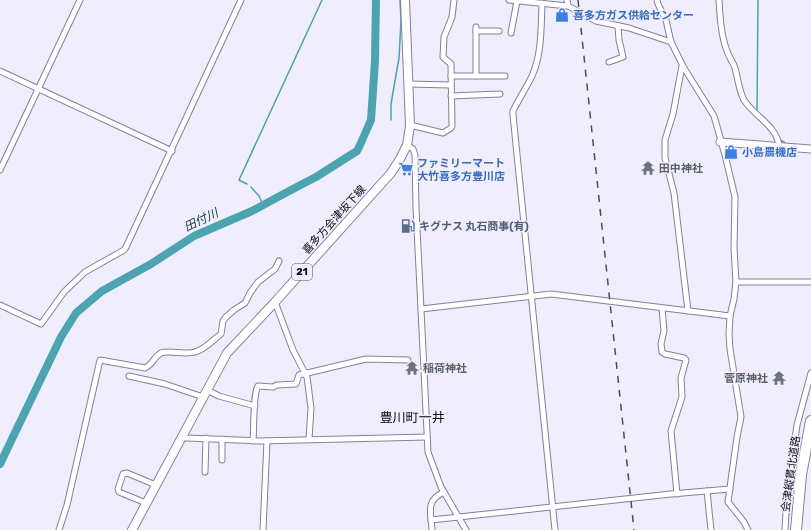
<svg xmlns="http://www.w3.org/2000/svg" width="811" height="530" font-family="Rubik,'Noto Sans JP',sans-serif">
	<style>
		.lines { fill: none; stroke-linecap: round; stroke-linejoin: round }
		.stream { stroke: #4ba4b0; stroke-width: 1.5 }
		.river { stroke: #4ba4b0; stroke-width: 8 }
		.minor-casing { stroke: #847f9f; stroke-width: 7 }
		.tertiary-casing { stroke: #847f9f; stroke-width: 9 }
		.primary-casing { stroke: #847f9f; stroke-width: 10 }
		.motorway-casing { stroke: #847f9f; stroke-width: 12 }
		.minor { stroke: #fff; stroke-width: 5 }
		.tertiary { stroke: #fff; stroke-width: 7 }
		.primary { stroke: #fff; stroke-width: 8 }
		.motorway { stroke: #fff; stroke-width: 10 }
		.rail { stroke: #4d4b57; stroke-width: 1.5; stroke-dasharray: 7 7; stroke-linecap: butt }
		.labels { text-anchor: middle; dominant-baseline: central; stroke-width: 3; stroke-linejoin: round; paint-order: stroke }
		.shield { fill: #f0eefc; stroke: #504e5a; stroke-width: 1 }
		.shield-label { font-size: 10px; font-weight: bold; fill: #0c0a15 }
		.shop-label { font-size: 11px; font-weight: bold; fill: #366cbe; stroke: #f0eefc; text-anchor: start }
		.worship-label { font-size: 11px; font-weight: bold; fill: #5b616d; stroke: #f0eefc; text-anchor: start }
		.street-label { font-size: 11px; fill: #0c0a15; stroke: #f0eefc }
		.service-label { font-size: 11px; font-weight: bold; fill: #4e5e75; stroke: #f0eefc; text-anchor: start }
		.water-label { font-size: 12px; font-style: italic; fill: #0e383e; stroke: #f0eefc }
		.quarter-label { font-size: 13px; fill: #0c0a15; stroke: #f0eefc }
	</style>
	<rect width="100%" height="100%" fill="#f0eefc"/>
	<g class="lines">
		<!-- stream -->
		<g class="stream">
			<path d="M757 112 758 0"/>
			<path d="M391 120V104L399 58 401 21 400 0"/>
			<path d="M780 140 784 142 785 145"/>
			<path d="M247 184 239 180 322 0"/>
			<path d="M251 187 259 196 263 205"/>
		</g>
		<!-- river -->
		<path class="river" d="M0 464 61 337 76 313 102 291 151 264 194 236 252 211 291 190 316 177 357 151 360 145 371 120 375 61 376 0"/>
		<defs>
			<g id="minor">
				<path d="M509 0 568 6 596 21 629 28 671 42"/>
				<path d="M567 0 568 6"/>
				<path d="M657 0 658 4 666 20 671 42 684 68 714 116 725 155 735 197 734 248 736 282 734 299 730 316 729 334 730 349 741 417 737 437 728 502 744 522 748 530"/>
				<path d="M719 0C720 17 721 35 727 51 729 57 733 62 735 68 738 79 739 91 744 100 754 116 777 126 779 146"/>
				<path d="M542 3C541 27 542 54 532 76 526 88 519 99 513 111V115L555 530"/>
				<path d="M476 27V76"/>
				<path d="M476 31H499"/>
				<path d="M511 33 517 1"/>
				<path d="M609 62 623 57 619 40 618 26"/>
				<path d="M682 66 673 114 665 140V158L674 193 688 311"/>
				<path d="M0 71 172 151"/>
				<path d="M451 76H505"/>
				<path d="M408 84 451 85"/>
				<path d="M451 96 500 94"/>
				<path d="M410 125 443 133 451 128 452 126 451 66V64L443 57 444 37 452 17 454 0"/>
				<path d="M407 145 413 149 415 155 416 208 428 452 441 487 466 530"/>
				<path d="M0 170 80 0"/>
				<path d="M736 282H811"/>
				<path d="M275 302 293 350 307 377 311 408 309 439"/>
				<path d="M0 305 41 324 64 292 85 272 124 250 126 247 241 0"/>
				<path d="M662 308 664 331 661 344 662 352 665 354 684 358 686 360 681 378 682 397 671 431 677 494"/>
				<path d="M421 309 551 294 730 316"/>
				<path d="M129 376 165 384 203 397"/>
				<path d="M207 390 219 396 255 406"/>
				<path d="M182 437 187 438 260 441 427 437"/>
				<path d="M253 441C254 430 253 393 258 386L273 387 277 385 296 384 299 375 366 359 408 360"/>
				<path d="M222 460V439"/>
				<path d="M205 472 206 438"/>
				<path d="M707 491 711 530"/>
				<path d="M146 503 119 492 118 489 123 474 127 473 156 485"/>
				<path d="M431 520 671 494 730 489"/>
				<path d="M59 530 67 505 100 360 145 368C152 365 154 357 161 353 168 350 186 355 195 352 204 350 213 340 221 334L223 321 226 317 234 310 245 303 250 293 258 282 275 269 279 261"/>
				<path d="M263 530 267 441"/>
				<path d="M432 530C431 512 425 501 444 492"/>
				<path d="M785 530 787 495 797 425 811 373"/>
			</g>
			<path id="tertiary" d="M720 142 811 149"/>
			<path id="primary" d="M132 530 227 353 275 302 391 173 400 159 407 145 410 126 405 0"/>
			<path id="motorway" d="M796 530 801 475 811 421"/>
		</defs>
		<!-- minor casing -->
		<use href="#minor" class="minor-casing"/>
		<!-- tertiary casing -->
		<use href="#tertiary" class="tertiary-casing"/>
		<!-- primary casing -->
		<use href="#primary" class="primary-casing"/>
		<!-- motorway casing -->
		<use href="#motorway" class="motorway-casing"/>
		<!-- minor -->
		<use href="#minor" class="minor"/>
		<!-- tertiary -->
		<use href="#tertiary" class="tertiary"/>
		<!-- primary -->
		<use href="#primary" class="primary"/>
		<!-- motorway -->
		<use href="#motorway" class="motorway"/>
		<!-- rail -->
		<path class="rail" d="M578 0 634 530"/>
	</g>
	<!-- icons -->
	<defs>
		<symbol id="shop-bare" viewBox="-9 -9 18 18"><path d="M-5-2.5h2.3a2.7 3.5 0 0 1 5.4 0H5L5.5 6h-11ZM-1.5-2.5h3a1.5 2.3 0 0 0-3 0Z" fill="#3f7fe0" stroke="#f0eefc" stroke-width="2.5" paint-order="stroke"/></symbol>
		<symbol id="temple-bare" viewBox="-9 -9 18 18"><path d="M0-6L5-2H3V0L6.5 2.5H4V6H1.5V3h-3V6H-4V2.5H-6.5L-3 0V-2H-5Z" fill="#6b7280" stroke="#f0eefc" stroke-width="2.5" paint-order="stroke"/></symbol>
		<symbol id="supermarket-bare" viewBox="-9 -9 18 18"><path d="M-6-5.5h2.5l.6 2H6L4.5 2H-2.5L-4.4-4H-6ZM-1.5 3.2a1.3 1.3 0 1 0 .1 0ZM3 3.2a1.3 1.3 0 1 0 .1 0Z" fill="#3f7fe0" stroke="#f0eefc" stroke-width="2.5" paint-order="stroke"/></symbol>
		<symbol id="fuel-bare" viewBox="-9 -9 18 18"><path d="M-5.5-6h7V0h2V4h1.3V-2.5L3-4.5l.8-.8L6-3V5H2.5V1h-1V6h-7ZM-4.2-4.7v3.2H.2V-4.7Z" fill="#5c6f8a" stroke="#f0eefc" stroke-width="2.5" paint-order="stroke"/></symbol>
	</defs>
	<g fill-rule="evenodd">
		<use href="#shop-bare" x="552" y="5" width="20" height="20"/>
		<use href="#shop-bare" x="721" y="142" width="20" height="20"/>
		<use href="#temple-bare" x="638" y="158" width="20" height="20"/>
		<use href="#supermarket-bare" x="396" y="159" width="20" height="20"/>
		<use href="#fuel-bare" x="398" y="216" width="20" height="20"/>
		<use href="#temple-bare" x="402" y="358" width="20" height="20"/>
		<use href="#temple-bare" x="769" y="368" width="20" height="20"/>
	</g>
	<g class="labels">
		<!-- shield labels -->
		<rect class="shield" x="292" y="264" width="20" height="16" rx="3"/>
		<g class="shield-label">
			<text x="302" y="272">21</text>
		</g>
		<!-- shop labels -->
		<g class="shop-label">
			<text x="573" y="15">喜多方ガス供給センター</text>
			<text x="742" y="152">小島農機店</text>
			<text x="417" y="163">ファミリーマート<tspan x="417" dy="13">大竹喜多方豊川店</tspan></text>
		</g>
		<!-- worship labels -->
		<g class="worship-label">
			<text x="659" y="168">田中神社</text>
			<text x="423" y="368">稲荷神社</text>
			<text x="768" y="378" text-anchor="end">菅原神社</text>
		</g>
		<!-- street labels -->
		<g class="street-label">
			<text transform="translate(334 220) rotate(-48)">喜多方会津坂下線</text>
			<text transform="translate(791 474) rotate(-82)">会津縦貫北道路</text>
		</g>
		<!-- service labels -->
		<g class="service-label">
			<text x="419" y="226">キグナス 丸石商事(有)</text>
		</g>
		<!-- water labels -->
		<g class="water-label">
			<text transform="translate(201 220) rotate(-26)">田付川</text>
		</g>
		<!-- quarter labels -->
		<g class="quarter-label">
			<text x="412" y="417">豊川町一井</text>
		</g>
	</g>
</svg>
